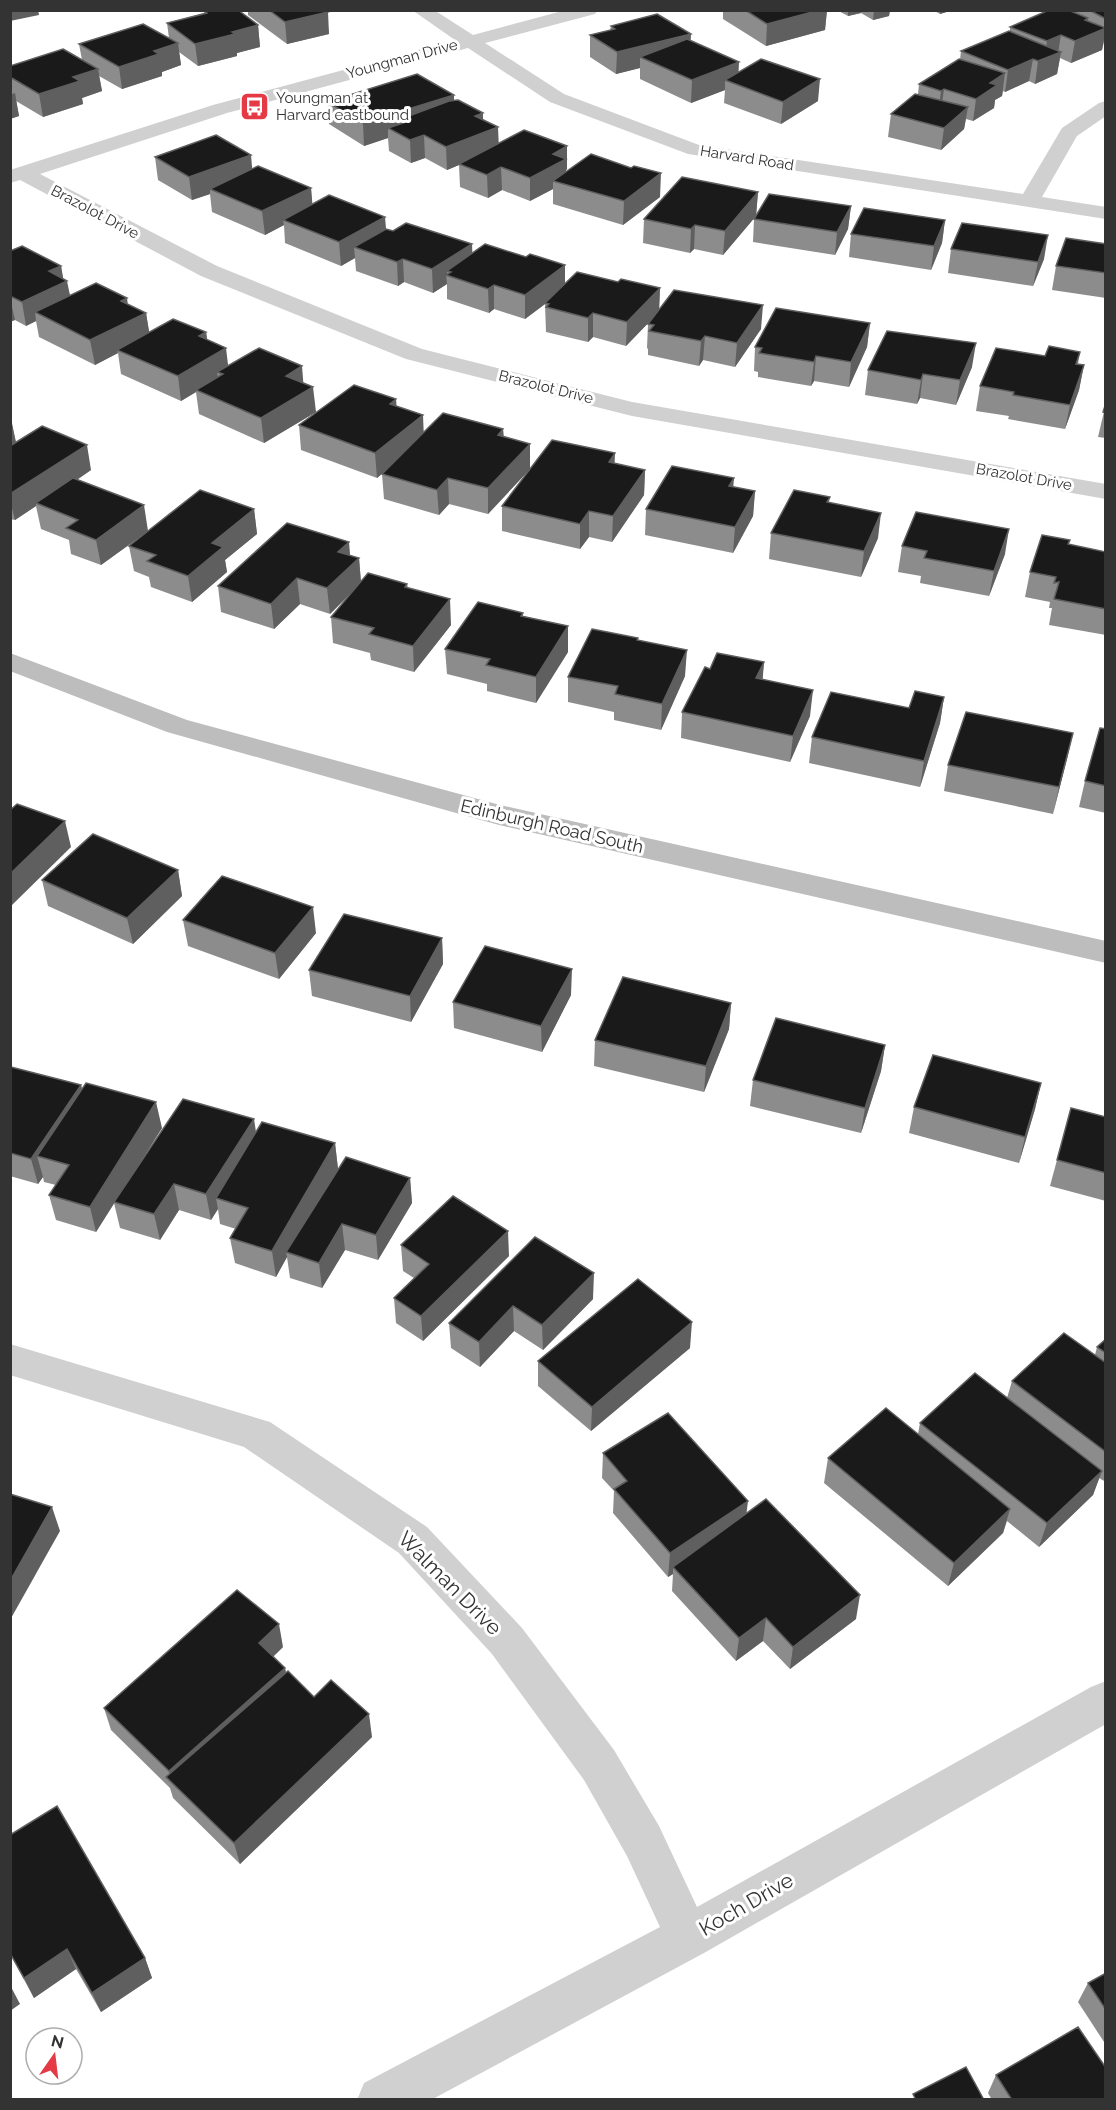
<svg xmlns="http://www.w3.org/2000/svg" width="1116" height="2110" font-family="Raleway,sans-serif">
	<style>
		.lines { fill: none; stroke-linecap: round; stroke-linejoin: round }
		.street { fill: #d0d0d0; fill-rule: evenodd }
		.secondary { fill: #bdbdbd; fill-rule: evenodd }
		.wall { fill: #8c8c8c }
		.shaded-wall { fill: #5f5f5f }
		.building { fill: #1a1a1a; stroke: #5f5f5f; stroke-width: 1.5 }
		.labels { text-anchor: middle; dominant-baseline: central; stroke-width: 6; stroke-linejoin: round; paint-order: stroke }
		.far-street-label { font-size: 15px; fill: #333; stroke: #fff }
		.far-poi-label { font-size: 15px; fill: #333; stroke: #fff; text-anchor: start }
		.street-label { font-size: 18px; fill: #333; stroke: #fff }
		.near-street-label { font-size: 21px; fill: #333; stroke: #fff }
	</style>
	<rect width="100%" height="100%" fill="#fff"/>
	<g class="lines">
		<!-- street -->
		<g class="street">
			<path d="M412 10H434L473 35 566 10H598L595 14 485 43 564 94 699 145 1023 194 1062 128 1099 103 1106 101V116L1077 136 1042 197 1106 207V219L688 154 550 102 468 48 227 113 40 174 217 266 422 349 632 402 1106 484V499L632 416 406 359 201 276 20 180 10 183V170L213 105 455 40Z"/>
			<path d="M10 1344 270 1422 427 1527 522 1628 614 1750 659 1826 697 1907 1091 1687 1106 1681V1724L704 1953 431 2100H357L364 2083 660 1927 627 1856 584 1780 492 1654 399 1553 244 1447 10 1375Z"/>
		</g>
		<!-- secondary -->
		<path class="secondary" d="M10 653 187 720 500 805 1106 941V963L499 825 167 732 10 671Z"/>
	</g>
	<!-- wall -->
	<g class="wall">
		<path d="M204 10 258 25 260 47 237 53V56L198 66 179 52 181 65 162 72V76L122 89 99 76 102 91 82 98 83 104 43 117 16 101 19 116 10 119V66L82 60 79 44 169 38 167 23 204 13Z"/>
		<path d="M248 10H325L329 34 287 44 248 15Z"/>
		<path d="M723 10H827L825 30 766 46 723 19Z"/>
		<path d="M837 10H890L889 16 873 20 861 13 848 16Z"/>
		<path d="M933 10H953L940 14Z"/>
		<path d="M1049 10H1106V43L1104 42 1102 50 1071 63 1060 58 1057 74 1035 84 1029 81 1005 92 1003 91 1002 96 995 100 994 108 973 121 966 119 964 129 941 150 888 137 891 114 918 94 919 84 960 60 961 51 1010 31V27Z"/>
		<path d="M611 26 691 41 739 72 818 101 781 124 724 103 725 90 691 103 640 79V68L616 74 590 57V35L610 30Z"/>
		<path d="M454 101 483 119 498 143 567 146V169L566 170V172L660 197 623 225 553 204V189L530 201 502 190 488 198 460 187 459 165 447 170 425 158 411 163 389 151 388 138 364 146 329 124 327 102Z"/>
		<path d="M155 157 252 169 311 188 312 204 386 229 472 253 526 257 565 265V283L618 282 660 288 659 310 761 329 735 367 703 360 699 366 648 355V349L647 348 648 324 651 320 626 346 593 337 588 342 546 332 545 304 525 319 494 309 489 313 447 299V284L433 293 404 282 398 286 356 271 355 258 341 266 285 243 284 225 265 235 212 212 210 194 192 200 158 180Z"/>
		<path d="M758 192 756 216 723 255 694 249 690 253 643 243 644 219Z"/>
		<path d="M851 206 848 229 835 255 753 242 754 219Z"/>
		<path d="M945 220 942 243 931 270 849 257 851 234Z"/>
		<path d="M1106 244V298L1052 290 1056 266Z"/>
		<path d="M10 245 12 251 61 266 63 279 70 295 127 304 146 313 149 332H206L207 340 228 366 303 383 316 412 264 443 199 414 196 392 181 401 121 374 118 353 95 365 39 337 36 321 26 326 15 320 12 321 10 320Z"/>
		<path d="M951 249 1044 259 1033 286 948 273Z"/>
		<path d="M870 323 867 347 849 387 814 381 811 386 758 377V372L754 371 755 347Z"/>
		<path d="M1080 352 1078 364 1084 365 1079 390 1065 429 1008 419 1009 416 976 411 980 386 1045 356Z"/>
		<path d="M972 367 956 405 920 398 917 404 865 395 868 370Z"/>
		<path d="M1106 403V438L1098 437Z"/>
		<path d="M396 406 424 432 503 429 504 437 530 444V469L488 514 449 504 439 515 384 499 382 474 383 472 377 478 301 450 299 425Z"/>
		<path d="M10 417 16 442 91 470 77 480 148 531 101 565 71 554 69 540 41 529 36 506 15 520 10 519Z"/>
		<path d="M614 463 645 470 644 495 612 542 589 537 580 549 502 531V506Z"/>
		<path d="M734 487 755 491 753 516 733 553 645 535 646 509Z"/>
		<path d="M830 497 829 502 878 538 861 577 769 559 771 533Z"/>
		<path d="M254 509 257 534 225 560 227 572 192 602 151 587 149 577 134 571 129 546Z"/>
		<path d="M1069 545 1106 552V635L1049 625 1052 608H1049L1050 602 1025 597 1030 572Z"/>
		<path d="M902 546 1005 554 989 596 920 583 921 576 898 572Z"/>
		<path d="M350 555 359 558 361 582 407 584 408 588 451 625 414 672 371 660 370 653 333 643 331 617 353 591 330 614 300 604 274 629 221 612 218 586Z"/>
		<path d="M523 613V616L568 626V652L536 703 487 691V684L447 674 445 649Z"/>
		<path d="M638 638V641L685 676 661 730 614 720V712L568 702V677Z"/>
		<path d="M764 662 762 680 810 716 790 762 681 738 682 712 710 669Z"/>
		<path d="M944 697 940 723 920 787 809 763 812 737Z"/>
		<path d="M1106 729V813L1079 807 1085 781Z"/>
		<path d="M1073 733 1053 814 944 791 948 765Z"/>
		<path d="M178 870 182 896 133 944 48 906 42 880Z"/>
		<path d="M183 920 316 933 279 979 188 946Z"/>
		<path d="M442 938 443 964 411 1022 312 996 309 970Z"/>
		<path d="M571 995 542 1052 454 1028 453 1002Z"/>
		<path d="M731 1003 729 1029 704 1092 594 1066 595 1040Z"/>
		<path d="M885 1045 881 1071 861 1133 750 1106 753 1080Z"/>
		<path d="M10 1067 81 1085 82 1089 162 1128 132 1175 256 1133 335 1143 338 1169 410 1178 412 1203 378 1260 345 1250 322 1288 290 1278 287 1257 276 1277 235 1263 230 1238 236 1229 220 1224 218 1209 211 1220 179 1210 160 1240 120 1228 114 1203 96 1232 56 1220 49 1195 56 1185 44 1182 43 1177 38 1184 10 1176Z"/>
		<path d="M1041 1083 1035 1109 1019 1163 909 1133 914 1107Z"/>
		<path d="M1071 1108 1106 1117V1201L1050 1186Z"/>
		<path d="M535 1237 593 1299 543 1350 514 1331 480 1367 451 1348 449 1323Z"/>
		<path d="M401 1245 509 1256 423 1341 396 1323 394 1298 414 1278 403 1271Z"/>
		<path d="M1106 1339V1482L1099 1478 1093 1495 1039 1547 1007 1521 1003 1533 948 1586 824 1483 828 1458 918 1434 920 1423 1007 1398 1012 1381 1095 1355 1097 1347Z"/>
		<path d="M690 1348 591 1431 538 1386V1361Z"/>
		<path d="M603 1453 747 1513 856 1619 790 1669 763 1641 736 1661 672 1591 673 1574 668 1577 613 1513 614 1491 602 1478Z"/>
		<path d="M283 1647 273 1657 285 1668 286 1673 314 1697 372 1737 240 1864 173 1798 170 1788 111 1730 104 1708Z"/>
		<path d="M10 1835 145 1958 152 1978 101 2012 76 1969 34 1998 10 1954Z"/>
		<path d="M1106 1973V2045L1078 2002 1088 1983Z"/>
		<path d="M996 2075 1106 2100H992L988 2093Z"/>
	</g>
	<!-- shaded-wall -->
	<g class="shaded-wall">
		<path d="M10 10H38L39 15 10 21Z"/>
		<path d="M820 10H827L825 30 766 46 767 24Z"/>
		<path d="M848 10H861V13L848 16Z"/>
		<path d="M874 10H890L889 16 873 20Z"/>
		<path d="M940 10H953L940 14Z"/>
		<path d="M328 12 329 34 287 44 285 22Z"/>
		<path d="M1088 18 1085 37 1106 28 1102 50 1071 63 1075 41 1085 20Z"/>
		<path d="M258 25 260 47 237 53V56L198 66 195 44 232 32Z"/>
		<path d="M691 34 690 56 640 57V68L616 74 617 52Z"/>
		<path d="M1061 35 1058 53 1061 52 1057 74 1035 84 1038 61 1045 59 1047 41Z"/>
		<path d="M178 43 181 65 162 72V76L122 89 119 67 154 51Z"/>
		<path d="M1033 59 1029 81 1005 92 1008 70Z"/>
		<path d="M739 62 738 85 725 80V90L691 103 692 80Z"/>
		<path d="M98 69 102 91 82 98 83 104 43 117 39 94 73 77Z"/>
		<path d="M1005 73 1002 96 995 100 994 108 973 121 976 99 990 83Z"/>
		<path d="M820 79 818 101 781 124 783 102Z"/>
		<path d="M944 89 941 111 938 114 941 91Z"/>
		<path d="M15 93 19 116 10 119V95Z"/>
		<path d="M454 95V117L398 120V134L388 128V138L364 146 363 123Z"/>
		<path d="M968 107 964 129 941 150 944 128Z"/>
		<path d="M483 113V133L498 127 499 150 459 164V165L447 170 446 147 475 116Z"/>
		<path d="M424 135 425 158 411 163 410 140Z"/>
		<path d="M567 146V169L566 170V182L553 181V189L530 201V178L553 154Z"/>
		<path d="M251 155 253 178 210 189V194L192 200 189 177Z"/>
		<path d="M501 167 502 190 488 198 487 175Z"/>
		<path d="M661 173 660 197 623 225 624 201Z"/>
		<path d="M311 188 313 211 283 220 284 225 265 235 262 211Z"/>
		<path d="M758 192 756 216 723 255 725 231Z"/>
		<path d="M851 206 848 229 835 255 837 232Z"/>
		<path d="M385 217 387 240 354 247 355 258 341 266 339 242Z"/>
		<path d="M945 220 942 243 931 270 934 246Z"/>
		<path d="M695 225 694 249 690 253 691 229Z"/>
		<path d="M1048 235 1044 259 1033 286 1038 262Z"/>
		<path d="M472 244 473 267 447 271V276L446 275 447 284 433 293 432 269Z"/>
		<path d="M403 259 404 282 398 286 397 262Z"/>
		<path d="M565 265V289L525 319V295Z"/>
		<path d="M61 266 64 283 67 281 72 305 35 312 36 321 26 326 22 302 49 271Z"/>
		<path d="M494 285V309L489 313 488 289Z"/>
		<path d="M660 288 659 312 626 346 627 322Z"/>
		<path d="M10 298 15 320 12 321 10 312Z"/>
		<path d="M127 298 130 321 146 313 150 337 117 350 118 353 95 365 90 340 121 301Z"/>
		<path d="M763 305 761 329 735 367 737 343Z"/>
		<path d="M593 313V337L588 342V318Z"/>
		<path d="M870 323 867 347 849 387 851 362Z"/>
		<path d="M206 332 210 357 199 336Z"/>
		<path d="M705 336 703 360 699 366 701 341Z"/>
		<path d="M976 343 972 367 956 405 960 380Z"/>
		<path d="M226 348 229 373 223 374 217 372 218 379 196 390V392L181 401 178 376Z"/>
		<path d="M816 356 814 381 811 386 814 362Z"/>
		<path d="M1084 365 1079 390 1065 429 1070 405Z"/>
		<path d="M302 366 304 391 286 376Z"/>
		<path d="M923 374 920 398 917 404 921 380Z"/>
		<path d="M313 387 316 412 264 443 261 418Z"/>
		<path d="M396 399 398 424 390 404Z"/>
		<path d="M423 415 424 440 377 478 375 453Z"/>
		<path d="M10 418H11L16 443 10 446Z"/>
		<path d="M503 429 504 454 498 435Z"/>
		<path d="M530 444V469L488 514V488Z"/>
		<path d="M87 445 91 470 39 505 36 503V506L15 520 10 501V494Z"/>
		<path d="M615 453 614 478 609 462Z"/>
		<path d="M645 470 644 495 612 542 613 516Z"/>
		<path d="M448 478 449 504 439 515 437 490Z"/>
		<path d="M734 478 732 503 729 486Z"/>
		<path d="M755 491 753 516 733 553 735 527Z"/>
		<path d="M144 505 148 531 101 565 96 540Z"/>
		<path d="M254 509 257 534 225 560 227 572 192 602 188 576 212 543Z"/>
		<path d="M589 511V537L580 549V524Z"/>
		<path d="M881 513 878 538 861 577 864 551Z"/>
		<path d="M1009 529 1005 554 989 596 994 571Z"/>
		<path d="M349 542 351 566 359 558 361 583 330 614 327 588 338 552Z"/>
		<path d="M297 578 300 604 274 629 271 604Z"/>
		<path d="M450 599 451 625 414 672 413 646Z"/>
		<path d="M568 626V652L536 703V677Z"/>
		<path d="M687 650 685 676 661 730 662 704Z"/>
		<path d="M764 662 762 688 756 678Z"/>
		<path d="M813 690 810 716 790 762 793 736Z"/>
		<path d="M944 697 940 723 920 787 924 761Z"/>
		<path d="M1073 733 1067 759 1053 814 1059 787Z"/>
		<path d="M65 821 71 847 10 907V874Z"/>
		<path d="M178 870 182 896 133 944 127 918Z"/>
		<path d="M313 907 316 933 279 979 275 953Z"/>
		<path d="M442 938 443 964 411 1022 410 996Z"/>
		<path d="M572 969 571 995 542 1052 541 1026Z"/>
		<path d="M731 1003 729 1029 704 1092 706 1066Z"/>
		<path d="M885 1045 881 1071 861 1133 865 1108Z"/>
		<path d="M1041 1083 1035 1109 1019 1163 1025 1137Z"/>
		<path d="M81 1085 87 1111 37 1156 43 1177 38 1184 31 1159Z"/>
		<path d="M156 1102 162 1128 96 1232 90 1207Z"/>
		<path d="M254 1119 258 1145 216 1198 218 1209 211 1220 206 1194Z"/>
		<path d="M335 1143 338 1169 286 1252 287 1257 276 1277 272 1251Z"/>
		<path d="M410 1178 412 1203 378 1260 376 1235Z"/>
		<path d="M174 1184 179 1210 160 1240 154 1214Z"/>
		<path d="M342 1224 345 1250 322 1288 319 1263Z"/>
		<path d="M508 1231 509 1256 423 1341 421 1316Z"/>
		<path d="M594 1273 593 1299 543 1350 542 1325Z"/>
		<path d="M513 1306 514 1331 480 1367 479 1342Z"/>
		<path d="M692 1322 690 1348 591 1431 592 1407Z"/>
		<path d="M1102 1471 1093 1495 1039 1547 1047 1523Z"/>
		<path d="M748 1501 745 1525 673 1567V1574L668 1577 670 1553Z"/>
		<path d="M52 1507 60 1531 10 1620V1581Z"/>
		<path d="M1010 1509 1003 1533 948 1586 954 1563Z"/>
		<path d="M860 1595 856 1619 790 1669 793 1647Z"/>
		<path d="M766 1618 763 1641 736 1661 739 1638Z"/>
		<path d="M279 1624 283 1647 263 1666 259 1643Z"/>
		<path d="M285 1668 289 1690 172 1782 169 1771Z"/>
		<path d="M369 1714 372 1737 240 1864 234 1843Z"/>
		<path d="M67 1949 76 1969 34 1998 24 1978Z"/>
		<path d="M145 1958 152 1978 101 2012 92 1993Z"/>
		<path d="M10 1985 20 2004 10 2011Z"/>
	</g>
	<!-- building -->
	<g class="building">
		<path d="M204 10H238L258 25 232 32 235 34 195 44 167 23 207 13Z"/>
		<path d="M269 10H325L328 12 285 22Z"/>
		<path d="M745 10H820L767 24Z"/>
		<path d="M1049 10H1068L1088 18 1085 20 1106 28 1075 41 1061 35 1047 41 1010 27Z"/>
		<path d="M1089 10H1106V19Z"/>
		<path d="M657 14 691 34 617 52 590 35 615 29 611 26Z"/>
		<path d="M143 24 178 43 154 51 159 54 119 67 79 44Z"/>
		<path d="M1009 31 1061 52 1038 61 1033 59 1008 70 961 51Z"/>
		<path d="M687 39 739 62 692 80 640 57Z"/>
		<path d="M63 49 98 69 73 77 80 81 39 94 10 77V66Z"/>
		<path d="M761 59 820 79 783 102 725 80Z"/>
		<path d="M959 59 1005 73 990 83 997 85 976 99 944 89 941 91 919 84Z"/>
		<path d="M417 74 454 95 363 123 327 102Z"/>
		<path d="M915 94 968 107 944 128 891 114Z"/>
		<path d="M458 100 483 113 475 116 498 127 446 147 424 135 410 140 388 128 403 123 398 120 449 101Z"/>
		<path d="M524 130 567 146 553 154 566 159 530 178 501 167 487 175 459 164Z"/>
		<path d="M216 135 251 155 189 177 155 157Z"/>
		<path d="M591 154 631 168 634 166 661 173 624 201 553 181Z"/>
		<path d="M258 166 311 188 262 211 210 189Z"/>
		<path d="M682 177 758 192 725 231 695 225 691 229 644 219Z"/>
		<path d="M769 194 851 206 837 232 754 219Z"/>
		<path d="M329 195 385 217 339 242 283 220Z"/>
		<path d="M864 208 945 220 934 246 851 234Z"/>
		<path d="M406 223 472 244 432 269 403 259 397 262 354 247 386 229 393 231Z"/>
		<path d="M962 223 1048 235 1038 262 951 249Z"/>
		<path d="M1066 238 1106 244V273L1056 266Z"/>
		<path d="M485 244 526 257 530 254 565 265 525 295 494 285 488 289 446 275 451 272 447 271Z"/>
		<path d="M22 246 61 266 49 271 67 281 22 302 10 296V251Z"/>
		<path d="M577 272 618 282 621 279 660 288 627 322 593 313 588 318 546 307 549 304 545 303Z"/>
		<path d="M96 283 127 298 121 301 146 313 90 340 35 312Z"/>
		<path d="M674 290 763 305 737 343 705 336 701 341 649 331 654 325 648 324Z"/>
		<path d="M776 308 870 323 851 362 816 356 814 362 759 353 762 348 755 347Z"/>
		<path d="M173 319 206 332 199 336 226 348 178 376 117 350Z"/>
		<path d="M887 331 976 343 960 380 923 374 921 380 868 370Z"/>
		<path d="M1049 346 1080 352 1076 364 1084 365 1070 405 1013 395 1014 392 980 386 996 348 1045 356Z"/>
		<path d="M259 348 302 366 286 376 313 387 261 418 196 390 223 374 217 372Z"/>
		<path d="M354 385 396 399 390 404 423 415 375 453 299 425Z"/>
		<path d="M1106 403V413L1103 412Z"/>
		<path d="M443 413 503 429 498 435 530 444 488 488 448 478 437 490 382 474Z"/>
		<path d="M42 426 87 445 10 494V446Z"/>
		<path d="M552 440 615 453 609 462 645 470 613 516 589 511 580 524 502 506Z"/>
		<path d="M672 466 734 478 729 486 755 491 735 527 646 509Z"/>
		<path d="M73 478 144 505 96 540 66 528 78 520 36 503Z"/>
		<path d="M200 490 254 509 212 543 223 547 188 576 147 561 156 555 129 546Z"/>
		<path d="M794 490 830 497 827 502 881 513 864 551 771 533Z"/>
		<path d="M916 512 1009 529 994 571 924 558 927 551 902 546Z"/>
		<path d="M287 523 349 542 338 552 359 558 327 588 297 578 271 604 218 586Z"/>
		<path d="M1042 535 1070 540 1068 544 1106 552V609L1054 599 1059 582 1054 583 1056 577 1030 572Z"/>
		<path d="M368 573 407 584 405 587 450 599 413 646 369 634 374 628 331 617Z"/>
		<path d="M478 602 523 613 521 616 568 626 536 677 486 665 490 659 445 649Z"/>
		<path d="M592 629 638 638 637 640 687 650 662 704 615 694 618 686 568 677Z"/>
		<path d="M717 653 764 662 756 678 813 690 793 736 682 712 705 667 710 669Z"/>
		<path d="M915 691 944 697 924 761 812 737 831 692 909 708Z"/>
		<path d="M966 712 1073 733 1059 787 948 765Z"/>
		<path d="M1100 728 1106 729V786L1085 781Z"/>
		<path d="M17 804 65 821 10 874V810Z"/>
		<path d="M93 834 178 870 127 918 42 880Z"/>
		<path d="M222 876 313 907 275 953 183 920Z"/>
		<path d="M344 914 442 938 410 996 309 970Z"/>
		<path d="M485 946 572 969 541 1026 453 1002Z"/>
		<path d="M623 977 731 1003 706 1066 595 1040Z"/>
		<path d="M776 1018 885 1045 865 1108 753 1080Z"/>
		<path d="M933 1055 1041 1083 1025 1137 914 1107Z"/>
		<path d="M10 1067H11L81 1085 31 1159 10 1153Z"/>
		<path d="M86 1083 156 1102 90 1207 49 1195 69 1165 37 1156Z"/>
		<path d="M183 1099 254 1119 206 1194 174 1184 154 1214 114 1202Z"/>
		<path d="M1071 1108 1106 1117V1173L1057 1160Z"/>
		<path d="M262 1122 335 1143 272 1251 230 1238 248 1208 216 1198Z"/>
		<path d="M346 1157 410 1178 376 1235 342 1224 319 1263 286 1252Z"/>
		<path d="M453 1196 508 1231 421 1316 394 1298 429 1264 401 1245Z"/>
		<path d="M535 1237 594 1273 542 1325 513 1306 479 1342 449 1323Z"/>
		<path d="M638 1279 692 1322 592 1407 538 1361Z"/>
		<path d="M1064 1333 1106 1363V1452L1012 1381Z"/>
		<path d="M1106 1339V1353L1097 1347Z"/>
		<path d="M975 1373 1102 1471 1047 1523 920 1423Z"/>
		<path d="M886 1408 1010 1509 954 1563 828 1458Z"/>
		<path d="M668 1413 748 1501 670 1553 614 1489 627 1481 603 1453Z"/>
		<path d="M10 1494 52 1507 10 1581Z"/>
		<path d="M766 1499 860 1595 793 1647 766 1618 739 1638 673 1567Z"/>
		<path d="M237 1590 279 1624 259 1643 285 1668 169 1771 104 1708Z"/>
		<path d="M288 1671 314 1697 331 1680 369 1714 234 1843 166 1777Z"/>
		<path d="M57 1806 145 1958 92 1993 67 1949 24 1978 10 1953V1835Z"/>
		<path d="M1106 1973V2010L1088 1983Z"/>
		<path d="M1078 2027 1106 2068V2100H1012L996 2075Z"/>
		<path d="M966 2067 984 2100H916L913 2094Z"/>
	</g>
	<!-- icons -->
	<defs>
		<symbol id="bus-square" viewBox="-11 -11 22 22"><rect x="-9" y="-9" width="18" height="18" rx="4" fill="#e63946" stroke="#fff"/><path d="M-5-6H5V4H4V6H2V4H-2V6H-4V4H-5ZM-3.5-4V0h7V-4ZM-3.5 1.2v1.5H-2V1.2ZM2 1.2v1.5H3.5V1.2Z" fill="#fff"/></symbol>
	</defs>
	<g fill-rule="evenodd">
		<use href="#bus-square" x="238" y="90" width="33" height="33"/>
	</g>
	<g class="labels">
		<!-- far-street labels -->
		<g class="far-street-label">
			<text transform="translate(402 59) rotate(-15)">Youngman Drive</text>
			<text transform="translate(747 158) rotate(9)">Harvard Road</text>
			<text transform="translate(95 212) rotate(28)">Brazolot Drive</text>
			<text transform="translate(546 387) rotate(14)">Brazolot Drive</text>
			<text transform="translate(1024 477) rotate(10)">Brazolot Drive</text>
		</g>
		<!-- far-poi labels -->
		<g class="far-poi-label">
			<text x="276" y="98">Youngman at<tspan x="276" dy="17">Harvard eastbound</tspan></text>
		</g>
		<!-- street labels -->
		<g class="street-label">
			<text transform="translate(552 826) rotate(13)">Edinburgh Road South</text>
		</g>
		<!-- near-street labels -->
		<g class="near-street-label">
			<text transform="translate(450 1583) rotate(45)">Walman Drive</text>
			<text transform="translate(746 1904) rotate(-30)">Koch Drive</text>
		</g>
	</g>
	<!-- border -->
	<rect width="1116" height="2110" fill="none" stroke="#333333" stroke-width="24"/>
	<!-- north arrow -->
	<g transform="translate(54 2056) rotate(14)"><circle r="28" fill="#ffffff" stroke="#adadad" stroke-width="1.5"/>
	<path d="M0-4.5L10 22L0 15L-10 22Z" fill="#e63946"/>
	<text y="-9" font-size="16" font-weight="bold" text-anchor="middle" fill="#333333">N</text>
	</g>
</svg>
